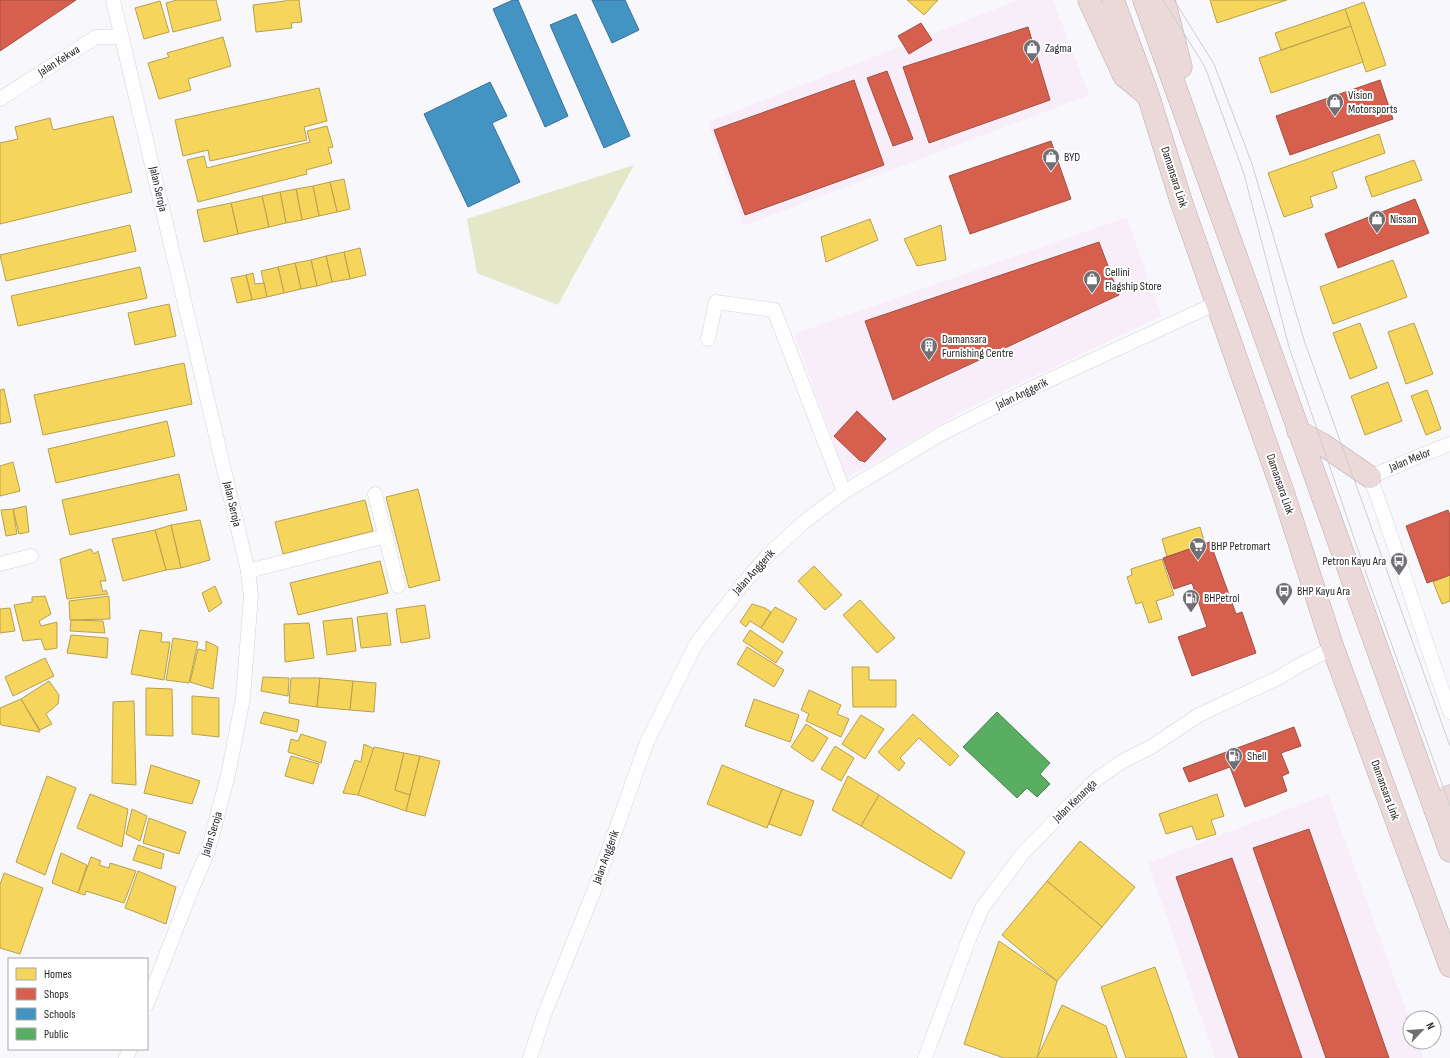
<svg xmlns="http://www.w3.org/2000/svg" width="1450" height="1058" font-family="'Sofia Sans Condensed',sans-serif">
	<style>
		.commercial { fill: #f7eefa }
		.green { fill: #e4e8c9 }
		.homes { fill: #f6d55c; stroke: #b8a04d }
		.shops { fill: #d6604d; stroke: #a14f42 }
		.schools { fill: #4393c3; stroke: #3a7295 }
		.public { fill: #5aae61; stroke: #4a8550 }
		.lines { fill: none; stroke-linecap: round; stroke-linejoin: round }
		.street-casing { stroke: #d5d5d8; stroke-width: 15 }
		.highway-casing { stroke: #bdacad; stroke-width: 23 }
		.street { stroke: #fefeff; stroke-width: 14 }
		.highway { stroke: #ead9d8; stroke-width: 22 }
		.tram { stroke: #cececf; stroke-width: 1 }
		.labels { text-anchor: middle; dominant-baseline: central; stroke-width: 4; stroke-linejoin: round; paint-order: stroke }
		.poi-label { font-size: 12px; fill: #262629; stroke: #fff; text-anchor: start }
		.street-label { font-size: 12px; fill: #262629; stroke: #fff }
	</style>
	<rect width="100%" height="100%" fill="#f8f7fc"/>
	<!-- commercial -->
	<g class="commercial">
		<path d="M1018 0H1053L1089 95 743 226 708 122Z"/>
		<path d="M1127 217 1161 316 972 406 847 478 794 334Z"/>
		<path d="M1328 794 1410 1021V1042H1418L1423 1058H1215L1148 863Z"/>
	</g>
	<!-- green -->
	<path class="green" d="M634 165 558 305 477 273 467 219Z"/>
	<!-- homes -->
	<g class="homes">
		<path d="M177 0H216L221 20 173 32 166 3Z"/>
		<path d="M285 0H299L302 22 291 23 292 28 256 32 253 5 285 1Z"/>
		<path d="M907 0H938L924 15Z"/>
		<path d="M1210 0H1287L1217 23Z"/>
		<path d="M160 1 169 32 144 39 135 8Z"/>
		<path d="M1364 2 1386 65 1366 72 1345 9Z"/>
		<path d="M1345 9 1351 26 1281 50 1275 33Z"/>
		<path d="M1351 26 1363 62 1271 93 1259 58Z"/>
		<path d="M223 37 231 66 188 79 191 90 159 99 148 63 169 57 167 53Z"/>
		<path d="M319 88 327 121 304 127 307 140 210 161 208 150 183 156 175 120Z"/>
		<path d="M113 116 132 192 0 224V143L18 139 15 127 50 118 53 130Z"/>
		<path d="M327 126 333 147 328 148 332 163 306 170 307 174 198 202 187 160 204 156 207 168 310 142 307 131Z"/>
		<path d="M1379 134 1385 153 1332 172 1337 188 1310 197 1313 207 1284 217 1268 173Z"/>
		<path d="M1414 160 1422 180 1372 197 1365 177Z"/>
		<path d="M344 179 350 209 337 212 330 182Z"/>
		<path d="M330 182 337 212 319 216 313 186Z"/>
		<path d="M313 186 319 216 302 220 296 189Z"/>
		<path d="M296 189 302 220 286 223 280 192Z"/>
		<path d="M280 192 286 223 269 227 262 196Z"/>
		<path d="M262 196 269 227 238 234 231 203Z"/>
		<path d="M231 203 238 234 204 242 197 210Z"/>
		<path d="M870 219 878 240 826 262 821 237Z"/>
		<path d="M130 225 136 251 6 281 0 255Z"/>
		<path d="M941 225 946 260 917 266 904 239Z"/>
		<path d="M360 248 366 275 350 279 344 252Z"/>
		<path d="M344 252 350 279 332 282 326 256Z"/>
		<path d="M326 256 332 282 317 286 311 260Z"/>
		<path d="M311 260 317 286 301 289 295 263Z"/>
		<path d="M1393 260 1407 297 1333 324 1320 287Z"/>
		<path d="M295 263 301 289 284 293 278 267Z"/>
		<path d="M140 267 147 298 18 326 11 296Z"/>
		<path d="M278 267 284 293 267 297 261 271Z"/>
		<path d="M253 273 255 284 264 283 267 297 252 300 246 275Z"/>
		<path d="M246 275 252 300 237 303 231 278Z"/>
		<path d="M169 304 176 336 135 345 128 313Z"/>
		<path d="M1360 323 1377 368 1350 379 1333 333Z"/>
		<path d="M1414 323 1433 374 1406 384 1388 332Z"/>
		<path d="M184 363 192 404 43 435 34 395Z"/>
		<path d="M1388 382 1402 421 1365 435 1351 396Z"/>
		<path d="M4 389 11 422 0 424V390Z"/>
		<path d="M1427 390 1441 429 1426 435 1411 396Z"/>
		<path d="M167 421 175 456 56 483 48 449Z"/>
		<path d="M13 462 20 491 0 496V466Z"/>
		<path d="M179 474 187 510 70 535 62 500Z"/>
		<path d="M418 489 440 580 409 588 386 497Z"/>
		<path d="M365 500 373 531 283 554 275 522Z"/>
		<path d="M26 506 29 532 19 534 13 509Z"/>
		<path d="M13 509 17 534 6 536 1 510Z"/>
		<path d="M200 520 210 560 181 568 171 525Z"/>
		<path d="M171 525 181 568 166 570 155 530Z"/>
		<path d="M1200 527 1205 544 1167 557 1162 539Z"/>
		<path d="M155 530 166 570 123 581 112 539Z"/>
		<path d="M91 549 94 554 98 551 106 581H100L103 592 106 590 108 594 67 599 60 559Z"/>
		<path d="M1162 559 1174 595 1156 601 1162 619 1149 623 1142 602 1136 604 1127 577 1132 575 1131 569Z"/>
		<path d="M380 561 388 593 298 615 290 583Z"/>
		<path d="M814 566 842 595 825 610 798 581Z"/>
		<path d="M1450 575V601L1442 604 1433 582Z"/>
		<path d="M215 586 222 603 209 612 202 593Z"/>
		<path d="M45 596 51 614 39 621 41 626 57 622V648L45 650 41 639 23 641 14 605 32 602V597Z"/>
		<path d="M109 596 110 619 70 620 69 601Z"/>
		<path d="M860 600 895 638 877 653 843 615Z"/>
		<path d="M752 604 765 608 771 612 761 628 750 621 746 627 740 622Z"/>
		<path d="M425 605 430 638 401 643 396 609Z"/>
		<path d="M775 607 797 619 783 643 761 628Z"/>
		<path d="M10 608 15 631 0 633V609Z"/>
		<path d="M387 613 391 645 361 648 357 617Z"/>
		<path d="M352 618 356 651 327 655 323 621Z"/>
		<path d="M71 620 103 621 105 633 70 631Z"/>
		<path d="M309 623 314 658 285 662 284 624Z"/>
		<path d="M140 630 162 633 161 642H170L164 680 131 674Z"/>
		<path d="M750 630 783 652 776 663 743 641Z"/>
		<path d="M71 635 108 638 107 658 67 653Z"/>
		<path d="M173 638 198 642 189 683 166 680Z"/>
		<path d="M206 641 218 647 213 689 190 682 198 649 206 651Z"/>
		<path d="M747 647 784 670 774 687 737 664Z"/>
		<path d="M45 658 54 676 13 696 5 677Z"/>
		<path d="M852 667H869V680H896V707H853Z"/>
		<path d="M263 677 289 678 288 696 261 691Z"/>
		<path d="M291 678H320L317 707 289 703Z"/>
		<path d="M320 678 353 681 350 710 317 707Z"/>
		<path d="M49 681 59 695 58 704 46 714 52 724 40 730 21 699Z"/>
		<path d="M353 681 376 683 374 712 350 710Z"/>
		<path d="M146 688 172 689 173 736 146 735Z"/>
		<path d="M809 690 841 705 837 714 849 719 841 737 806 721 809 714 801 710Z"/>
		<path d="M192 696 219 698V737L192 734Z"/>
		<path d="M21 699 40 732 1 725 0 722V708Z"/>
		<path d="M754 699 799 715 790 742 745 726Z"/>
		<path d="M134 701 136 785 112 783 113 702Z"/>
		<path d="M264 712 299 720 297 732 260 723Z"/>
		<path d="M913 714 959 756 950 766 919 738 900 758 905 763 899 771 878 752Z"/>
		<path d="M861 715 884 729 865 759 842 744Z"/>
		<path d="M806 724 828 738 813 762 791 747Z"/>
		<path d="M301 734 326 742 321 763 288 752 291 739 298 741Z"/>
		<path d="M364 744 374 749 358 795 343 793 355 760 361 762Z"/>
		<path d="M835 746 854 758 841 781 821 769Z"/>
		<path d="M374 747 404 753 395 790 410 795 406 811 358 795Z"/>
		<path d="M404 753 420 756 410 795 395 790Z"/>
		<path d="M291 756 319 764 313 784 285 776Z"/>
		<path d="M420 756 440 761 425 816 406 811Z"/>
		<path d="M151 765 200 781 192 804 144 793Z"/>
		<path d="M722 765 782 789 767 828 707 804Z"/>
		<path d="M47 776 76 788 45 875 16 862Z"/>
		<path d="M848 776 879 795 861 826 832 810Z"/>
		<path d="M782 789 814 801 801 836 769 824Z"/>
		<path d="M90 794 128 809 122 847 77 828Z"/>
		<path d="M1217 794 1224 816 1211 820 1216 834 1197 840 1192 826 1166 834 1159 814Z"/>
		<path d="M879 795 965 852 951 879 861 826Z"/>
		<path d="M132 809 147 816 140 841 126 834Z"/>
		<path d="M149 818 186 832 179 854 143 843Z"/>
		<path d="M1080 841 1135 887 1102 927 1047 881Z"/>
		<path d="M138 845 164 854 161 869 133 860Z"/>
		<path d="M61 853 87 865 78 893 52 883Z"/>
		<path d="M91 857 101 861 99 865 109 868 110 863 136 871 124 903 86 891 85 895 78 893Z"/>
		<path d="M138 871 176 887 166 924 125 908Z"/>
		<path d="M4 873 43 888 20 954 0 948V885Z"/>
		<path d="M1047 881 1102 927 1057 981 1002 935Z"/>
		<path d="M999 941 1057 981 1037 1058H1004L964 1044Z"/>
		<path d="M1155 967 1187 1058H1126L1101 987Z"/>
		<path d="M1062 1005 1106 1026 1117 1058H1037Z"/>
	</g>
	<!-- shops -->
	<g class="shops">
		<path d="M0 0H76L0 51Z"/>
		<path d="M921 23 932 40 909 54 898 36Z"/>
		<path d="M1028 27 1050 100 929 143 903 67Z"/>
		<path d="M887 71 913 139 893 146 867 78Z"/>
		<path d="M854 80 884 165 745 215 714 130Z"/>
		<path d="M1380 80 1393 119 1290 155 1276 116Z"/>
		<path d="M1051 141 1071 199 970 234 949 176Z"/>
		<path d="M1415 199 1429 233 1338 268 1325 234Z"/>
		<path d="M1099 242 1119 295 893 400 865 321Z"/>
		<path d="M857 411 886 439 865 462 859 460 834 436Z"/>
		<path d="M1448 510 1450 515V575L1427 583 1406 526Z"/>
		<path d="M1210 542 1236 614 1242 612 1256 653 1192 676 1178 637 1207 627 1192 583 1174 589 1163 558Z"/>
		<path d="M1294 727 1301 746 1281 753 1289 773 1282 776 1287 791 1245 807 1230 767 1189 782 1183 768Z"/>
		<path d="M1309 829 1389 1058H1326L1253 848Z"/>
		<path d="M1232 858 1302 1058H1239L1176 877Z"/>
	</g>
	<!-- schools -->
	<g class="schools">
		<path d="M513 0H518L568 116 545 127 493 9Z"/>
		<path d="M592 0H625L639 30 612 43Z"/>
		<path d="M576 14 630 136 604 148 550 25Z"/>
		<path d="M490 82 507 116 492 123 520 182 468 207 424 114Z"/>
	</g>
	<!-- public -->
	<path class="public" d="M997 712 1050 763 1040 774 1050 784 1037 797 1027 788 1017 798 963 747Z"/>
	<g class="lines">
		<defs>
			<g id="street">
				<path d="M113 0 248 571 251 596 243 698 228 775 208 851 191 891 147 1004"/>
				<path d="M0 99 96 37H121"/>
				<path d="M708 339 716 302 774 310 844 492"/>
				<path d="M1450 444 1422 455 1370 477C1399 554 1422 634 1450 712"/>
				<path d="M375 494 398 586"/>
				<path d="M0 564 31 556"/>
				<path d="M248 571 386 536"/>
				<path d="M126 1058 130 1049"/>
				<path d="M530 1058 544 1015 594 891 647 742 696 644 742 585 767 556 804 522 844 492 939 435 1032 388 1217 303"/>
				<path d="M925 1058 969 939 982 908 1024 852 1070 805 1097 779 1123 761 1151 747 1199 715 1278 678 1298 666 1333 648"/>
			</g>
			<g id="highway">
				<path d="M1089 0 1124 76 1145 93"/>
				<path d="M1113 0 1148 95 1181 201 1283 492 1333 648 1450 966"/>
				<path d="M1144 0 1450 851"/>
				<path d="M1164 0 1181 67"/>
				<path d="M1298 431 1322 444 1370 477"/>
				<path d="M1448 828 1443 808 1450 796"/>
			</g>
		</defs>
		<!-- street casing -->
		<use href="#street" class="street-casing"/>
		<!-- highway casing -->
		<use href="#highway" class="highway-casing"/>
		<!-- street -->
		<use href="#street" class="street"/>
		<!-- highway -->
		<use href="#highway" class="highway"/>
		<!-- tram -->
		<g class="tram">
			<path d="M1163 0 1205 67 1244 174 1289 347 1367 576 1450 806"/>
			<path d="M1174 0 1214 64 1252 164 1305 343 1450 746"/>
		</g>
	</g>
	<!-- icons -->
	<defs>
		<symbol id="shop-pin" viewBox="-11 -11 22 30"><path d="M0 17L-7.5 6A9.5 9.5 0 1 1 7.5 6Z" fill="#706f73" stroke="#fff"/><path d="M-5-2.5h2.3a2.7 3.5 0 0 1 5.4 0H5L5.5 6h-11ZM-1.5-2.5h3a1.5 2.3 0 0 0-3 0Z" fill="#fff"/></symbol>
		<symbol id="building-pin" viewBox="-11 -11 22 30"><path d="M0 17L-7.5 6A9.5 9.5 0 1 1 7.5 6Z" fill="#706f73" stroke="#fff"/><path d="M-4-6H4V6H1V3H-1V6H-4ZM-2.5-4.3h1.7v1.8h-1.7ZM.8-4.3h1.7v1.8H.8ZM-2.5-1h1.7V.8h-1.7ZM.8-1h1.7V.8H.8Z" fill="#fff"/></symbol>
		<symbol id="supermarket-pin" viewBox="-11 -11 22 30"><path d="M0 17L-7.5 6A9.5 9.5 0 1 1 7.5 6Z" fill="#706f73" stroke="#fff"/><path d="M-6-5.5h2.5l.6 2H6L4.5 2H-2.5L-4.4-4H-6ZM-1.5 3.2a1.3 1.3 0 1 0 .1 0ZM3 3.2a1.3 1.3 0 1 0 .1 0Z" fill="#fff"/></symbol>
		<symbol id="bus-pin" viewBox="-11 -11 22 30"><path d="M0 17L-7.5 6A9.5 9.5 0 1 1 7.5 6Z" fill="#706f73" stroke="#fff"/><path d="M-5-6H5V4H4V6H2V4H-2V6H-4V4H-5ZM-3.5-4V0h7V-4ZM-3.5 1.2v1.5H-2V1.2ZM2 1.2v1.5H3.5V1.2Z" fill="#fff"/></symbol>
		<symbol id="fuel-pin" viewBox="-11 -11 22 30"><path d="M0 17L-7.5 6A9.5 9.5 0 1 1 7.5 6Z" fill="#706f73" stroke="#fff"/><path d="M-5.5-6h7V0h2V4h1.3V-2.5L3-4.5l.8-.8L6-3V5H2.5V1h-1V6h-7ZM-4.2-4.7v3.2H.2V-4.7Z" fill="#fff"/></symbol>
	</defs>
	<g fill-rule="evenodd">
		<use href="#shop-pin" x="1022" y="38" width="20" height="27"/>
		<use href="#shop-pin" x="1325" y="92" width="20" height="27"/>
		<use href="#shop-pin" x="1041" y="147" width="20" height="27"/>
		<use href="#shop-pin" x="1367" y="209" width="20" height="27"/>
		<use href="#shop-pin" x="1082" y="269" width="20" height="27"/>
		<use href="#building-pin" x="919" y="336" width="20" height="27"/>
		<use href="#supermarket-pin" x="1188" y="536" width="20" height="27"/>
		<use href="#bus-pin" x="1389" y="551" width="20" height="27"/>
		<use href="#bus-pin" x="1274" y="581" width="20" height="27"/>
		<use href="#fuel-pin" x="1181" y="588" width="20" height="27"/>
		<use href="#fuel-pin" x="1224" y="746" width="20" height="27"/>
	</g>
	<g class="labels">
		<!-- poi labels -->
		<g class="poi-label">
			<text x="1045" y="48">Zagma</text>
			<text x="1348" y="95">Vision<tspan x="1348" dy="14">Motorsports</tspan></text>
			<text x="1064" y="157">BYD</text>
			<text x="1390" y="219">Nissan</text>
			<text x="1105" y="272">Cellini<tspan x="1105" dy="14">Flagship Store</tspan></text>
			<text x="942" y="339">Damansara<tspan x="942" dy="14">Furnishing Centre</tspan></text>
			<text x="1211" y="546">BHP Petromart</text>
			<text x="1386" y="561" text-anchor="end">Petron Kayu Ara</text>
			<text x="1297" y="591">BHP Kayu Ara</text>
			<text x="1204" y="598">BHPetrol</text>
			<text x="1247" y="756">Shell</text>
		</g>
		<!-- street labels -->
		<g class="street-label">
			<text transform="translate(59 61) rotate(-33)">Jalan Kekwa</text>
			<text transform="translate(1174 177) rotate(72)">Damansara Link</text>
			<text transform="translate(158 189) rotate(77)">Jalan Seroja</text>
			<text transform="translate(1022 394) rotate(-26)">Jalan Anggerik</text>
			<text transform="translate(1410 460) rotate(-22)">Jalan Melor</text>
			<text transform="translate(1280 484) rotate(71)">Damansara Link</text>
			<text transform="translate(232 504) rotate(77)">Jalan Seroja</text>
			<text transform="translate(754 572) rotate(-48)">Jalan Anggerik</text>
			<text transform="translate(1385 790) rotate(70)">Damansara Link</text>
			<text transform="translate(1075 801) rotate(-44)">Jalan Kenanga</text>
			<text transform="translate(212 834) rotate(-73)">Jalan Seroja</text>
			<text transform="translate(606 857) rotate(-70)">Jalan Anggerik</text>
		</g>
	</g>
	<!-- legend -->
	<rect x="8" y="958" width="140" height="92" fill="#ffffff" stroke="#a8a8a9"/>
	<rect x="16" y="968" width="20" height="12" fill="#f6d55c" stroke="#a8a8a9"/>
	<text x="44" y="978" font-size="12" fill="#262629">Homes</text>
	<rect x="16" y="988" width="20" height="12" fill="#d6604d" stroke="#a8a8a9"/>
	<text x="44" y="998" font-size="12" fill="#262629">Shops</text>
	<rect x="16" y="1008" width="20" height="12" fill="#4393c3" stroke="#a8a8a9"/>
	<text x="44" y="1018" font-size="12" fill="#262629">Schools</text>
	<rect x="16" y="1028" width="20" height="12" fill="#5aae61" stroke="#a8a8a9"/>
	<text x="44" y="1038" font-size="12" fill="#262629">Public</text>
	<!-- north arrow -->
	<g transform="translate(1422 1030) rotate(64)"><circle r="19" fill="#ffffff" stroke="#a8a8a9"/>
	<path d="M0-3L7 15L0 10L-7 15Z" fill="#706f73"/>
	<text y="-6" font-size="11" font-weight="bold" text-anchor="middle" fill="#262629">N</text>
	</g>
</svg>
